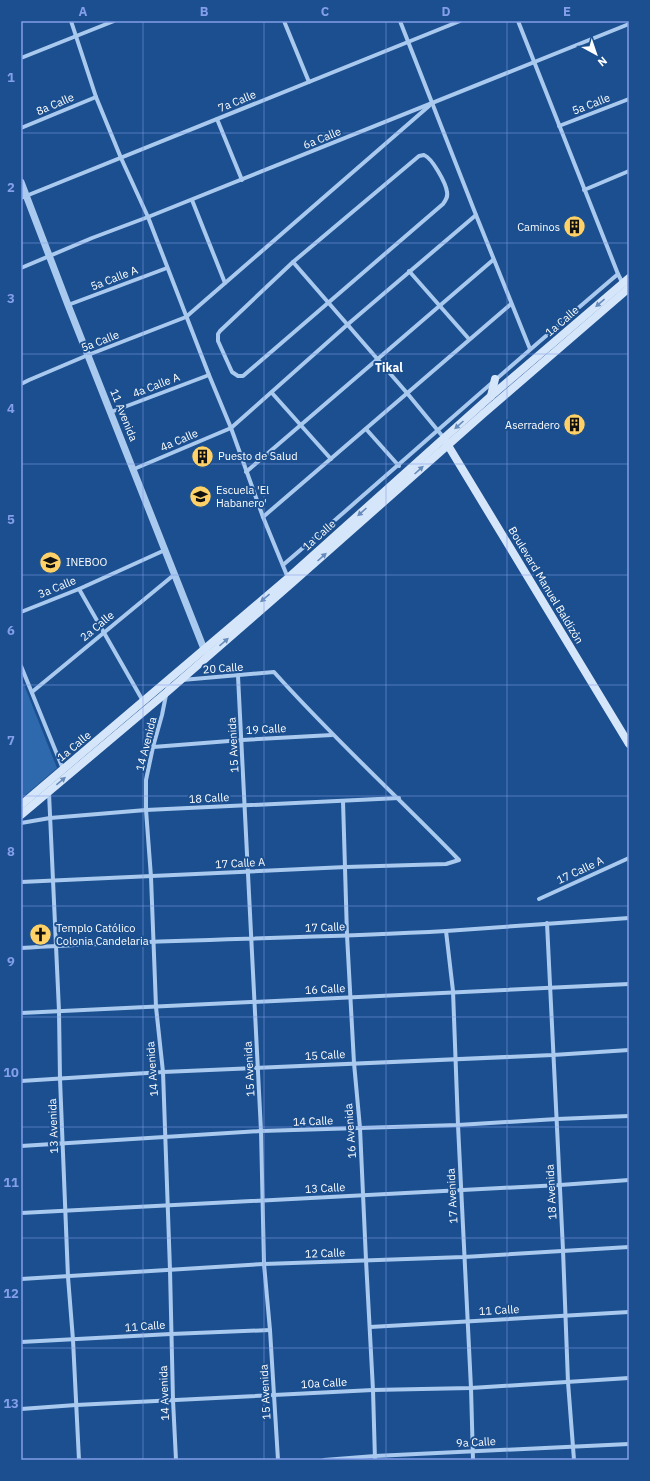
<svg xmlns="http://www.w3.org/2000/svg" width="650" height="1481" font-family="'IBM Plex Sans',sans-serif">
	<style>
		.green { fill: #2e69ad }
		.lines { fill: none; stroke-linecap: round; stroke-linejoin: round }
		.minor { stroke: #a9c9ee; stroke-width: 4 }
		.tertiary { stroke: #a9c9ee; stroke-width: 7 }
		.secondary { stroke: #d6e6fa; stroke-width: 8 }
		.oneway { fill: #668bba }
		.grid { fill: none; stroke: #839eea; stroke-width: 1; stroke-opacity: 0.55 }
		.labels { text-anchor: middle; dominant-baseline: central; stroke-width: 4; stroke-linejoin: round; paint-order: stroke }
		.street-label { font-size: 11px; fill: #fff; stroke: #1b4f8f }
		.poi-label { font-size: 11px; fill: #fff; stroke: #1b4f8f; text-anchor: start }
		.neighbourhood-label { font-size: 12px; font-weight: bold; fill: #fff; stroke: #1b4f8f }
		.neatline { fill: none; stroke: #839eea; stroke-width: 1.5 }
		.grid-label { font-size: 13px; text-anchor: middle; font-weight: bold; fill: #839eea }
	</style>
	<rect width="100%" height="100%" fill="#1b4f8f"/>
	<!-- green -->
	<path class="green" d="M21 677 57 768 21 799Z"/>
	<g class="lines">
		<!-- minor -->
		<g class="minor">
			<path d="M71 21 96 97 121 158 148 217 209 375 231 428 263 517 288 578"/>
			<path d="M284 21 309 82"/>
			<path d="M400 21 476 215 530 349"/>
			<path d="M518 21 618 274 623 284"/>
			<path d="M21 58 114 21"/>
			<path d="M217 119 242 180"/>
			<path d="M559 126 629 99"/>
			<path d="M21 128 96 97"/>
			<path d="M424 155C432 158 446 183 447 192 448 197 446 200 443 204L243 376H238L232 372 218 341V334L220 331 293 262 419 156Z"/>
			<path d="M584 190 629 171"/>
			<path d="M21 198 460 21"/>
			<path d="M192 200 225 283"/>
			<path d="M293 262 407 393 444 438"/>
			<path d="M21 268 92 238 148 217 629 24"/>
			<path d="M409 271 469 339"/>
			<path d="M68 305 167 268"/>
			<path d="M21 384 29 380 88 355 186 317 429 106"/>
			<path d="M272 393 331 459"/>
			<path d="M111 412 209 375"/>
			<path d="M366 429 399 466"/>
			<path d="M134 469 231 428 347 325 476 215"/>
			<path d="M246 472 493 260"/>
			<path d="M263 517 511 304"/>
			<path d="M283 565C395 469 505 370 618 274"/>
			<path d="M79 589 143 701"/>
			<path d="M21 612 79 589 165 550"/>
			<path d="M21 666 63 769"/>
			<path d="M238 676 261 1131 264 1264 270 1330 278 1460"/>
			<path d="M169 680 162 715 153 747 146 780V810L151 877 156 1007 163 1072 170 1270 173 1400 176 1460"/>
			<path d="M32 692 175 574"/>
			<path d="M153 747 242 740 332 735"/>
			<path d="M49 793 59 1011 60 1079 68 1277 73 1340 79 1460"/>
			<path d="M343 801 347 935 354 1063 360 1128 366 1260 373 1390 375 1460"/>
			<path d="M21 823 50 818 146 810 399 798"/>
			<path d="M21 882 346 867 446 864 459 860C398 797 333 738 274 672L182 680"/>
			<path d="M539 899 629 858"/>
			<path d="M547 923 563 1250 568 1382 574 1460"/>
			<path d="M446 931 453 991 458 1125 471 1388 473 1460"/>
			<path d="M21 948C162 939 304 939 446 931 507 927 568 922 629 918"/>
			<path d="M21 1013 629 984"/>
			<path d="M21 1081 163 1072 553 1055 629 1050"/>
			<path d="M21 1146 261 1131 458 1125 557 1119 629 1116"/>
			<path d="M21 1213 560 1185 629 1180"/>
			<path d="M21 1279 264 1264 464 1257 629 1247"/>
			<path d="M370 1327 629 1312"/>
			<path d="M21 1342 171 1334 270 1330"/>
			<path d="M21 1409 76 1405 373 1390 471 1388 629 1378"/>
			<path d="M324 1460 375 1456 629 1444"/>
		</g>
		<!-- tertiary -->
		<path class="tertiary" d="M21 182 68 305 204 649 208 653"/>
		<!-- secondary -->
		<g class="secondary">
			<path d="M491 396 495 379"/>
			<path d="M446 442 629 744"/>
			<path d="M21 805 288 578 491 396 629 278"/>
			<path d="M21 815 167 692 292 583 483 414 629 288"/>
		</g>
	</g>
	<!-- one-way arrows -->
	<defs><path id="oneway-solid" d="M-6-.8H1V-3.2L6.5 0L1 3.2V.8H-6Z"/></defs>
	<g class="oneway">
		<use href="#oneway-solid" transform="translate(600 303) rotate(139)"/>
		<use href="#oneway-solid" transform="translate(459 425) rotate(138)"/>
		<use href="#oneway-solid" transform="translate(419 470) rotate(-42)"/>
		<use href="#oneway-solid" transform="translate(362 512) rotate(138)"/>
		<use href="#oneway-solid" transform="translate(322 557) rotate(-42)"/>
		<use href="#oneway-solid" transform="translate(265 598) rotate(140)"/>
		<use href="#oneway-solid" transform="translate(224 642) rotate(-41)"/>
		<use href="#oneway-solid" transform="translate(61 781) rotate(-40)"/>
	</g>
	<!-- grid -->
	<path class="grid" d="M143 21V1460M264 21V1460M386 21V1460M507 21V1460M21 133H629M21 243H629M21 354H629M21 464H629M21 575H629M21 685H629M21 796H629M21 906H629M21 1017H629M21 1127H629M21 1238H629M21 1348H629"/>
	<!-- icons -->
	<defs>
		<symbol id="building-disc" viewBox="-11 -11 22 22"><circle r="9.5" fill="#ffd166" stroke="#1b4f8f"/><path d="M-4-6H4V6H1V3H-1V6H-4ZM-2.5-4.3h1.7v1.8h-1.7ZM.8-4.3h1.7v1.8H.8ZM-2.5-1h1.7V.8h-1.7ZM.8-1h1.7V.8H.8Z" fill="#111"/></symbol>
		<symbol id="school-disc" viewBox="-11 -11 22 22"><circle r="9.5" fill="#ffd166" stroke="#1b4f8f"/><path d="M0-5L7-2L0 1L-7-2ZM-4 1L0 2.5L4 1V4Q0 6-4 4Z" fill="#111"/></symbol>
		<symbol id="church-disc" viewBox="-11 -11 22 22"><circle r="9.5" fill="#ffd166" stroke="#1b4f8f"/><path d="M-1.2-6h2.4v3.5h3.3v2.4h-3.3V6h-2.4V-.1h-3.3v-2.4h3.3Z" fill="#111"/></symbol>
	</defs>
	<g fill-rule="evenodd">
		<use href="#building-disc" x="562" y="214" width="25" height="25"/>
		<use href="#building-disc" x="562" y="412" width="25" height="25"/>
		<use href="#building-disc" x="190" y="444" width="25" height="25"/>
		<use href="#school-disc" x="188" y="484" width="25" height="25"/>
		<use href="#school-disc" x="38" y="550" width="25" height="25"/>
		<use href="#church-disc" x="28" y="922" width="25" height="25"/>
	</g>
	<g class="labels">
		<!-- street labels -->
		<g class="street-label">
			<text transform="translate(237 101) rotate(-22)">7a Calle</text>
			<text transform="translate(55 104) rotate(-23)">8a Calle</text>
			<text transform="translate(591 104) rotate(-21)">5a Calle</text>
			<text transform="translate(322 138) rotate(-22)">6a Calle</text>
			<text transform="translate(114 278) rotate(-21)">5a Calle A</text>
			<text transform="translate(562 321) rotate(-41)">1a Calle</text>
			<text transform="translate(100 341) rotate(-21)">5a Calle</text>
			<text transform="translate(156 385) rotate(-21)">4a Calle A</text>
			<text transform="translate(124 415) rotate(68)">11 Avenida</text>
			<text transform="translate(179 440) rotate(-23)">4a Calle</text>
			<text transform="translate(319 535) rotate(-42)">1a Calle</text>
			<text transform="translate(546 585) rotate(59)">Boulevard Manuel Baldizón</text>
			<text transform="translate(57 587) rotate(-22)">3a Calle</text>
			<text transform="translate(97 626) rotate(-40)">2a Calle</text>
			<text transform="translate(223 668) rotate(-4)">20 Calle</text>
			<text transform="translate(266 729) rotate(-3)">19 Calle</text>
			<text transform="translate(146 744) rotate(-76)">14 Avenida</text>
			<text transform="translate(233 745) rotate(-93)">15 Avenida</text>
			<text transform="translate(74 746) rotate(-40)">1a Calle</text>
			<text transform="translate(209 798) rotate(-3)">18 Calle</text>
			<text transform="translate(240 863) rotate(-3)">17 Calle A</text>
			<text transform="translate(580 870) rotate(-25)">17 Calle A</text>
			<text transform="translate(325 927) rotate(-2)">17 Calle</text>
			<text transform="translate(325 989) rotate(-3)">16 Calle</text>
			<text transform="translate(325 1055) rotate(-3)">15 Calle</text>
			<text transform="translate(152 1069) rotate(-94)">14 Avenida</text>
			<text transform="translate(249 1069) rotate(-93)">15 Avenida</text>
			<text transform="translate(313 1121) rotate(-2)">14 Calle</text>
			<text transform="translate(53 1126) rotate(-92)">13 Avenida</text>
			<text transform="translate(350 1131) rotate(-94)">16 Avenida</text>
			<text transform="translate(325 1188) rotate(-3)">13 Calle</text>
			<text transform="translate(551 1192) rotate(-93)">18 Avenida</text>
			<text transform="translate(452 1196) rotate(-93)">17 Avenida</text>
			<text transform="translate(325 1253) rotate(-2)">12 Calle</text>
			<text transform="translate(499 1310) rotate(-3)">11 Calle</text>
			<text transform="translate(145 1326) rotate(-4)">11 Calle</text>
			<text transform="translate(324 1383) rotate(-3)">10a Calle</text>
			<text transform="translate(265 1392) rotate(-93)">15 Avenida</text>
			<text transform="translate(164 1393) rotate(-92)">14 Avenida</text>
			<text transform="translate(476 1442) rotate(-3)">9a Calle</text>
		</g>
		<!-- poi labels -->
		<g class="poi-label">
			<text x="560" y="227" text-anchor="end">Caminos</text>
			<text x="560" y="425" text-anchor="end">Aserradero</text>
			<text x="218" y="456">Puesto de Salud</text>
			<text x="216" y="490">Escuela 'El<tspan x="216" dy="13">Habanero'</tspan></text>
			<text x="66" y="562">INEBOO</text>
			<text x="56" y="928">Templo Católico<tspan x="56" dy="13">Colonia Candelaria</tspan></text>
		</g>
		<!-- neighbourhood labels -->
		<g class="neighbourhood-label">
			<text x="389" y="367">Tikal</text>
		</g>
	</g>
	<!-- border -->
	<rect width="650" height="1481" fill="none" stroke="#1b4f8f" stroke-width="44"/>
	<!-- north arrow -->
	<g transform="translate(596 54) rotate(140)" stroke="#1b4f8f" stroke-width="3" paint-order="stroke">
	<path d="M0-3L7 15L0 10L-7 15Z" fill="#ffffff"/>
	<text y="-6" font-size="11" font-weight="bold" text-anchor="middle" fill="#ffffff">N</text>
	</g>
	<rect x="22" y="22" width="606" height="1437" class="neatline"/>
	<g class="grid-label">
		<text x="83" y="16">A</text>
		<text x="204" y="16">B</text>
		<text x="325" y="16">C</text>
		<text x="446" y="16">D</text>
		<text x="567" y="16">E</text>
		<text x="11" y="82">1</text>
		<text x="11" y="192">2</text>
		<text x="11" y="303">3</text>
		<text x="11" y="413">4</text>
		<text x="11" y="524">5</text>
		<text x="11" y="635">6</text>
		<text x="11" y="745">7</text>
		<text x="11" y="856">8</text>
		<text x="11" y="966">9</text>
		<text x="11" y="1077">10</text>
		<text x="11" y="1187">11</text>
		<text x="11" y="1298">12</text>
		<text x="11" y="1408">13</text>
	</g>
</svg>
